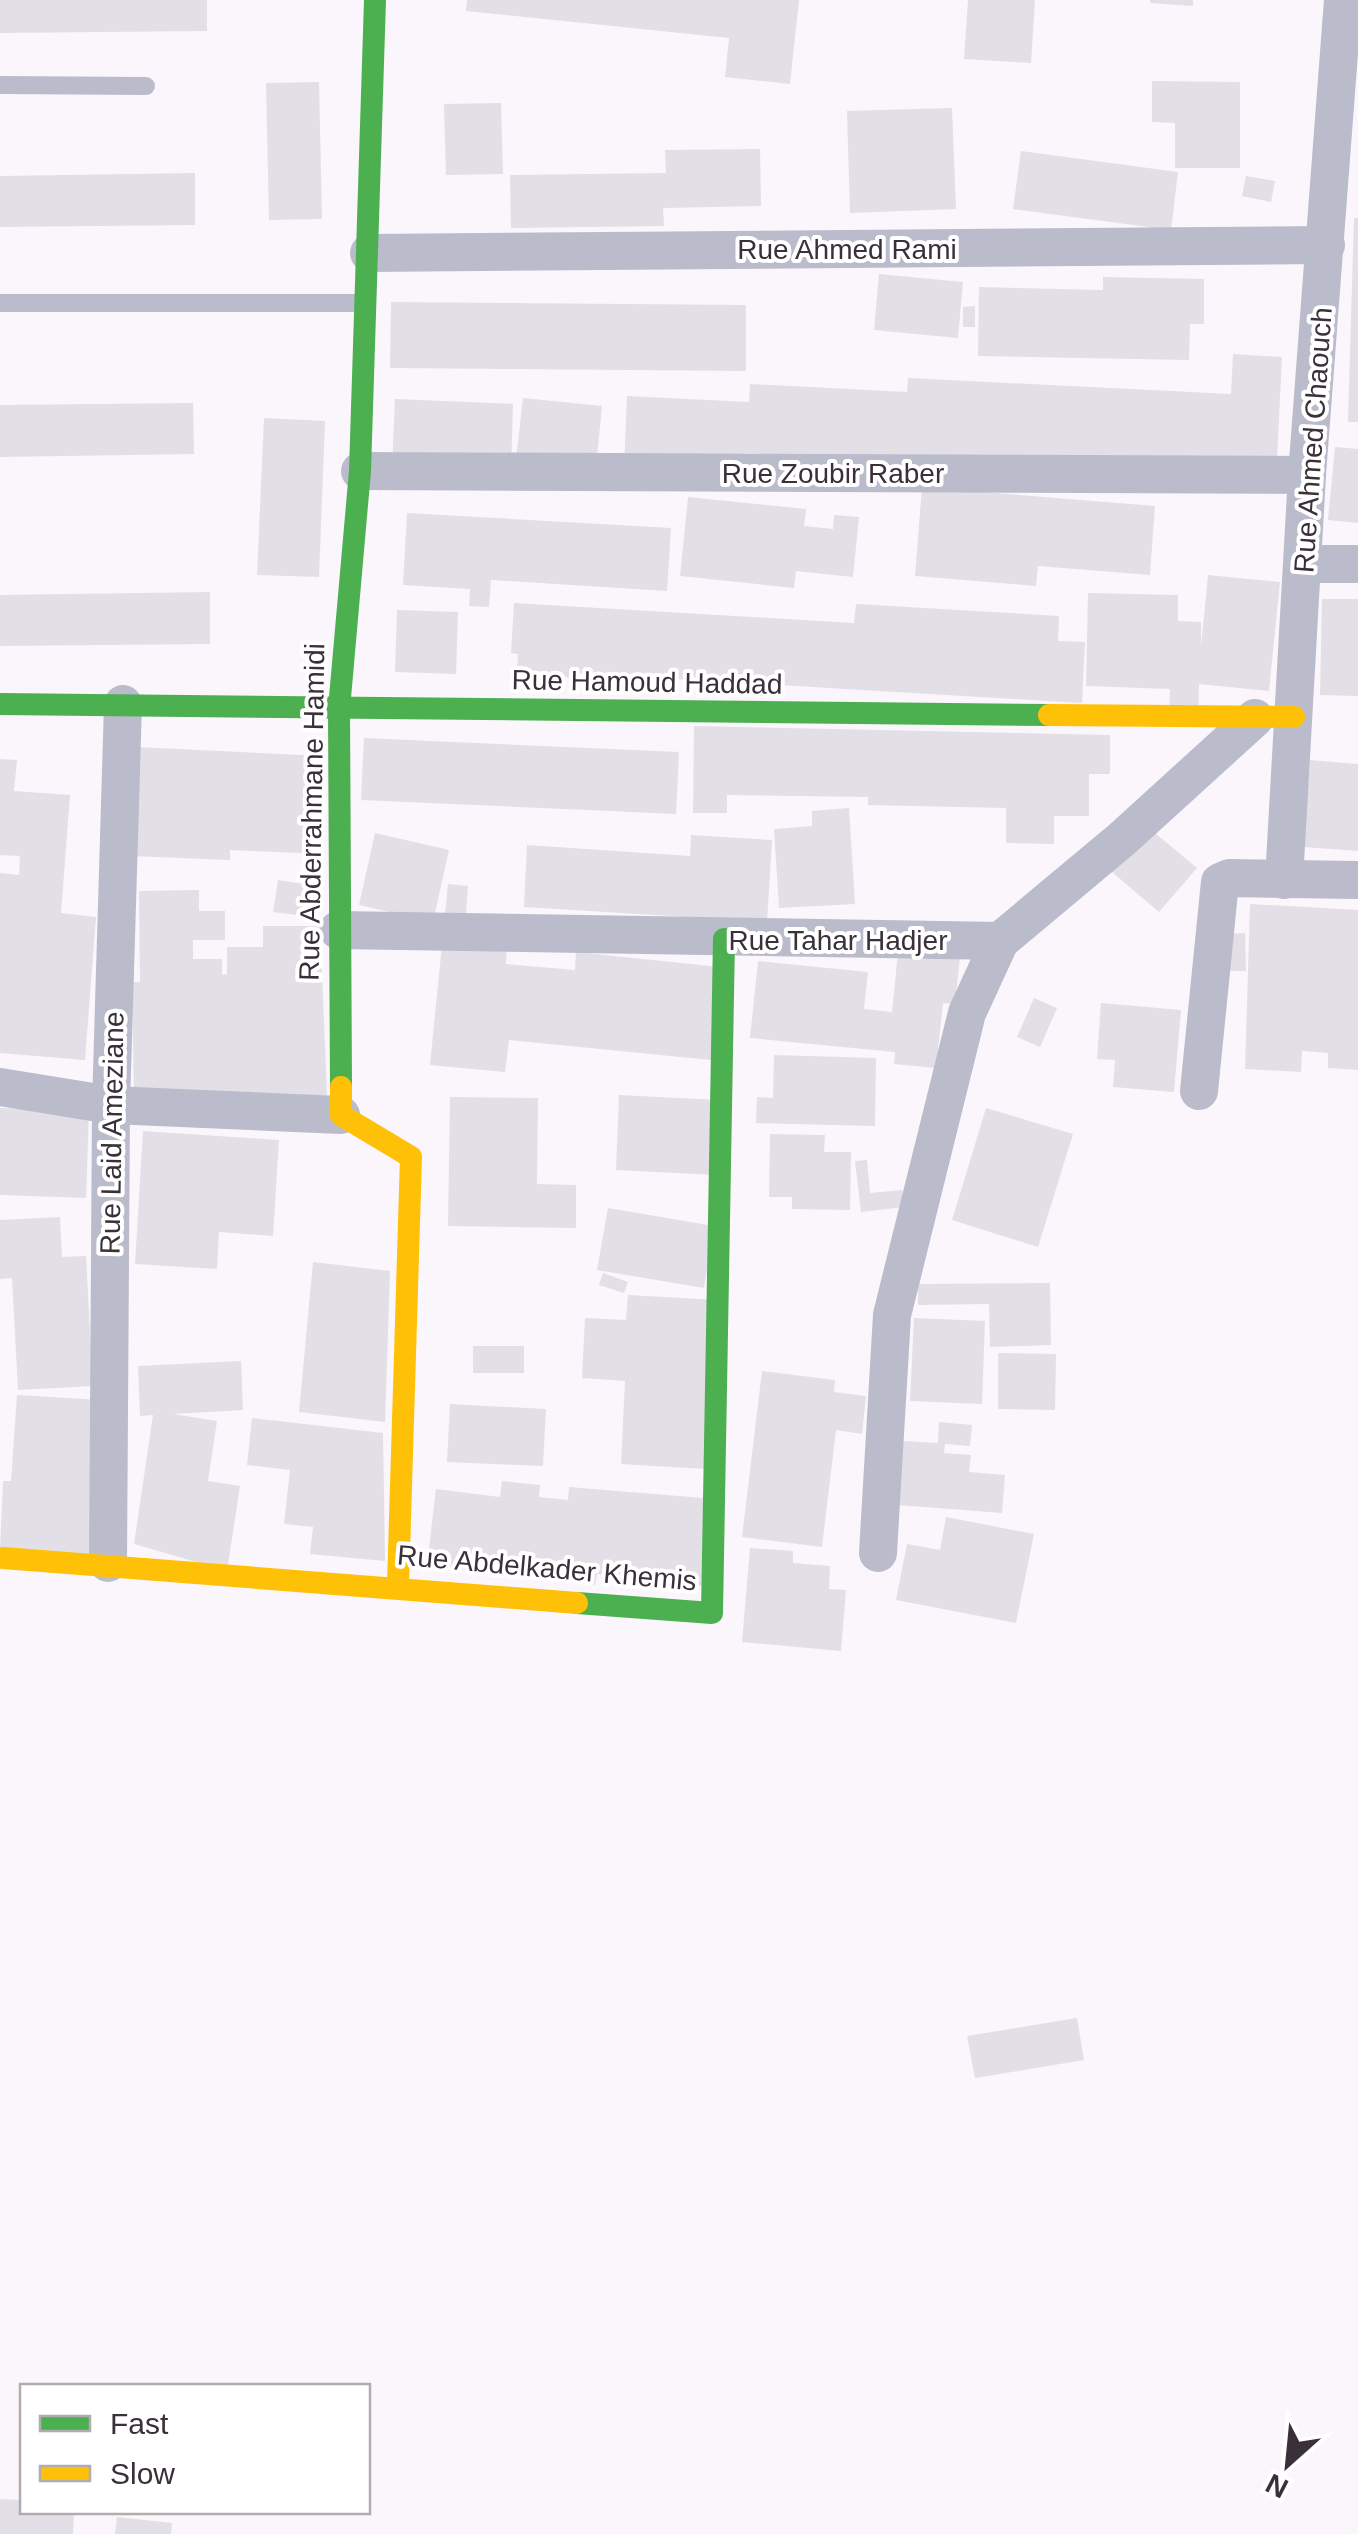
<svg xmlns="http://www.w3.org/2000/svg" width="1358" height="2534" font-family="Helvetica,sans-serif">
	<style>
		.building { fill: #e2dfe7 }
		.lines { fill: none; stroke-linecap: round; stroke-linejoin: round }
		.lane { stroke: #babccb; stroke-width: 18 }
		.street { stroke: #babccb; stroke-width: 38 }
		.fast { stroke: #4caf50; stroke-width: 22 }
		.slow { stroke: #ffc107; stroke-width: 22 }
		.labels { text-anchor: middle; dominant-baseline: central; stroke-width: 8; stroke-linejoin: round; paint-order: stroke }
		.street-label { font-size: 28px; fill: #393039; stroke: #fff }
	</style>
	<rect width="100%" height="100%" fill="#fbf6fb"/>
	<!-- building -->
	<g class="building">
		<path d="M0 0H207V31L0 33Z"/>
		<path d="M467 0H799L790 84 725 77 729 38 466 11Z"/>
		<path d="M968 0H1035L1031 63 964 59Z"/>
		<path d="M1150 0H1193V6L1150 3Z"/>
		<path d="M1152 81 1240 82V168H1175V123L1152 122Z"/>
		<path d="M319 82 322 219 269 220 266 83Z"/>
		<path d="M501 103 503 174 446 175 444 104Z"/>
		<path d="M952 108 956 209 850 213 847 111Z"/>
		<path d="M760 149 761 206 663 208 664 226 511 228 510 175 666 173 665 150Z"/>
		<path d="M1021 151 1178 172 1171 230 1013 209Z"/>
		<path d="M195 173V225L0 227V176Z"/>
		<path d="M1246 176 1275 181 1271 202 1242 196Z"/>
		<path d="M1354 218H1358V422H1348Z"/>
		<path d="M879 274 963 282 958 338 874 330Z"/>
		<path d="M1103 277 1204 279V324H1190L1189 360 978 356 979 287 1103 290Z"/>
		<path d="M391 302 746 305V371L390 368Z"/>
		<path d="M975 306V327H963V307Z"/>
		<path d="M1233 354 1282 357 1276 479 743 453V460L624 471 627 396 749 402 750 384 907 392 908 378 1231 394Z"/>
		<path d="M523 398 602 406 595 477 515 468Z"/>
		<path d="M395 399 513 404 511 473 392 468Z"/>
		<path d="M193 403 194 454 0 457V405Z"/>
		<path d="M264 418 325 421 319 577 257 575Z"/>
		<path d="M1335 447 1358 449V523L1328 520Z"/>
		<path d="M922 487 1155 506 1150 575 1038 566 1036 586 915 576Z"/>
		<path d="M688 497 806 509 804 526 833 529 834 515 859 517 853 577 796 571 794 588 680 576Z"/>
		<path d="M407 513 671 528 667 591 491 580 489 607 469 606 470 589 403 585Z"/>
		<path d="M1208 575 1280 582 1269 691 1199 684 1198 723 1169 722 1170 689 1086 686 1088 593 1178 595V621L1201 622V647Z"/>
		<path d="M210 592V644L0 646V595Z"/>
		<path d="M1322 599H1358V696L1320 695Z"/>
		<path d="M514 603 854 623 856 604 1059 616 1058 641 1085 642 1082 703 576 673V678L517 674 518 654 511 653Z"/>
		<path d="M397 610 458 612 456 674 395 672Z"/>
		<path d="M694 726 1110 735V774H1089V816H1054V844L1006 843V808L868 805V797L727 795V813H693Z"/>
		<path d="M364 738 679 752 676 814 361 800Z"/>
		<path d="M136 747 324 756 320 854 230 850V860L131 856Z"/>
		<path d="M0 759 17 760 14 791 70 795 61 913 96 917 85 1060 0 1053V873L19 875 20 856 0 855Z"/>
		<path d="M1310 760 1358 764V851L1303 847Z"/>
		<path d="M849 808 855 904 779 908 774 829 812 826V811Z"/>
		<path d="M1149 828 1197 868 1159 912 1112 872Z"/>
		<path d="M375 833 449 850 433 922 359 905Z"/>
		<path d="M691 835 772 840 767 922 524 907 527 845 690 856Z"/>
		<path d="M278 880 317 886 313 917 273 912Z"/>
		<path d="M448 884 468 886 466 913 525 919 507 947 506 964 575 970 576 952 719 967 711 1060 509 1040 505 1072 430 1065Z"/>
		<path d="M199 890V911H225V940H193V959H222V975L227 974V947H263V926H320L327 1095 134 1097 132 982H140L139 891Z"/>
		<path d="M1250 904 1358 910V1070L1328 1068V1053L1302 1051 1301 1072 1245 1069Z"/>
		<path d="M1245 933 1246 971H1226V934Z"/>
		<path d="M898 952 960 958 955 1004 943 1003 936 1068 894 1064 895 1052 750 1038 758 961 868 972 864 1009 892 1012Z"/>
		<path d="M1034 998 1057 1008 1040 1047 1017 1037Z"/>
		<path d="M1101 1003 1181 1010 1174 1092 1113 1087 1115 1060 1097 1059Z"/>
		<path d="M774 1055 876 1058 875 1126 756 1123 757 1097 773 1098Z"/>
		<path d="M619 1095 718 1100 716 1175 616 1170Z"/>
		<path d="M450 1097 538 1098 537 1184 576 1185V1228L448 1226Z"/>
		<path d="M0 1108 89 1111 86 1198 0 1195Z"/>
		<path d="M986 1108 1073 1134 1038 1247 952 1220Z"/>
		<path d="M143 1131 279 1140 273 1236 219 1232 217 1269 135 1264Z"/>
		<path d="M770 1134 825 1135 824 1152H851L850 1210 792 1209V1197H769Z"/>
		<path d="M867 1160 870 1193 902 1190 904 1207 861 1212 855 1161Z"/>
		<path d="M608 1208 714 1226 704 1288 597 1270Z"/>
		<path d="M60 1217 62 1257 86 1256 93 1386 18 1390 12 1278 0 1279V1220Z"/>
		<path d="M313 1262 390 1271 385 1422 299 1412Z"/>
		<path d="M603 1273 628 1282 624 1293 599 1285Z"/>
		<path d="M1050 1283 1051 1345 990 1347 989 1304 918 1305V1284Z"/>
		<path d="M628 1295 717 1300 706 1469 621 1464 625 1381 582 1378 585 1318 626 1320Z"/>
		<path d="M914 1318 985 1321 982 1404 910 1401Z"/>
		<rect x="473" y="1346" width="51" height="27"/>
		<path d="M998 1353 1056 1354 1055 1410 998 1409Z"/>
		<path d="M241 1361 243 1410 173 1414 217 1421 208 1481 240 1486 227 1571 134 1544 153 1415 140 1416 138 1366Z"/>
		<path d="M762 1371 835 1380 834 1392 866 1396 862 1434 836 1430 822 1547 742 1537Z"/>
		<path d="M17 1395 100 1400 90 1557 0 1550 3 1481H11Z"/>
		<path d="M450 1404 546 1409 543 1466 447 1462Z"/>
		<path d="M252 1418 383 1433 385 1561 310 1554 313 1527 284 1524 290 1470 247 1465Z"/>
		<path d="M939 1422 972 1425 970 1446 945 1444 944 1453 971 1455 969 1472 1005 1475 1002 1513 898 1505 903 1441 938 1443Z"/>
		<path d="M502 1481 540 1485 539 1497 568 1500 569 1487 703 1498 712 1587 597 1574 595 1585 427 1565 436 1489 500 1497Z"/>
		<path d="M946 1517 1034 1534 1016 1623 896 1600 907 1544 940 1550Z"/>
		<path d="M750 1548 793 1551V1563L830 1566 829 1589 846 1590 841 1651 742 1642Z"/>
		<path d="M1077 2018 1084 2060 975 2078 967 2036Z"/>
		<path d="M0 2499 22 2500V2512H74L73 2534H0Z"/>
		<path d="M117 2517 172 2523 171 2534H115Z"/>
	</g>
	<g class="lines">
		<!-- lane -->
		<g class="lane">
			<path d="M0 85 146 86"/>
			<path d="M0 303H361"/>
		</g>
		<!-- street -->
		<g class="street">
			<path d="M369 253 1326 245"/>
			<path d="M360 471 1307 475"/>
			<path d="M1305 564H1358"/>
			<path d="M1284 880 1307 475 1343 0"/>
			<path d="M338 930 1000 941 1122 839 1255 718"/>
			<path d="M0 1087 111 1105 341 1115"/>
			<path d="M1199 1091 1220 882 1229 878 1358 880"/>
			<path d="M878 1553 892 1315 967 1013 1000 941"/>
			<path d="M108 1563 111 1105 123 704"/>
		</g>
		<!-- fast -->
		<g class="fast">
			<path d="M0 704 1049 715"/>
			<path d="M341 1087 339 709 360 471 375 0"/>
			<path d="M577 1603 712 1613 724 939"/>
		</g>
		<!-- slow -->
		<g class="slow">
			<path d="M1049 715 1294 717"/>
			<path d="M341 1087V1115L411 1157 398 1585"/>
			<path d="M3 1558 577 1603"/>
		</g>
	</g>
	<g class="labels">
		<!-- street labels -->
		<g class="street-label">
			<text x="847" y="249">Rue Ahmed Rami</text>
			<text transform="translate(1313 440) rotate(-86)">Rue Ahmed Chaouch</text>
			<text x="833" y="473">Rue Zoubir Raber</text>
			<text transform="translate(647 682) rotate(1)">Rue Hamoud Haddad</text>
			<text transform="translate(312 812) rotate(-89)">Rue Abderrahmane Hamidi</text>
			<text x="838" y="940">Rue Tahar Hadjer</text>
			<text transform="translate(112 1133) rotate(-89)">Rue Laid Ameziane</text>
			<text transform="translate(547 1568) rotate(5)">Rue Abdelkader Khemis</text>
		</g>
	</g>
	<!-- legend -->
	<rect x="20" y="2384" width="350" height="130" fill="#ffffff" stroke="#b0acb0" stroke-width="2.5"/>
	<rect x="40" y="2416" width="50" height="15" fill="#4caf50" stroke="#b0acb0" stroke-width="2.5"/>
	<text x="110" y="2434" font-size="30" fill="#393039">Fast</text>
	<rect x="40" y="2466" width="50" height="15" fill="#ffc107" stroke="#b0acb0" stroke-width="2.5"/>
	<text x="110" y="2484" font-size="30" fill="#393039">Slow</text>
	<!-- north arrow -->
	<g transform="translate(1288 2464) rotate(207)" stroke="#ffffff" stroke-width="8" paint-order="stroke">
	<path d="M0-8L18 38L0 25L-18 38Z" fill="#393039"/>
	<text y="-15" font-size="28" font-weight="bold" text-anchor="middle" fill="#393039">N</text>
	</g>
</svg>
